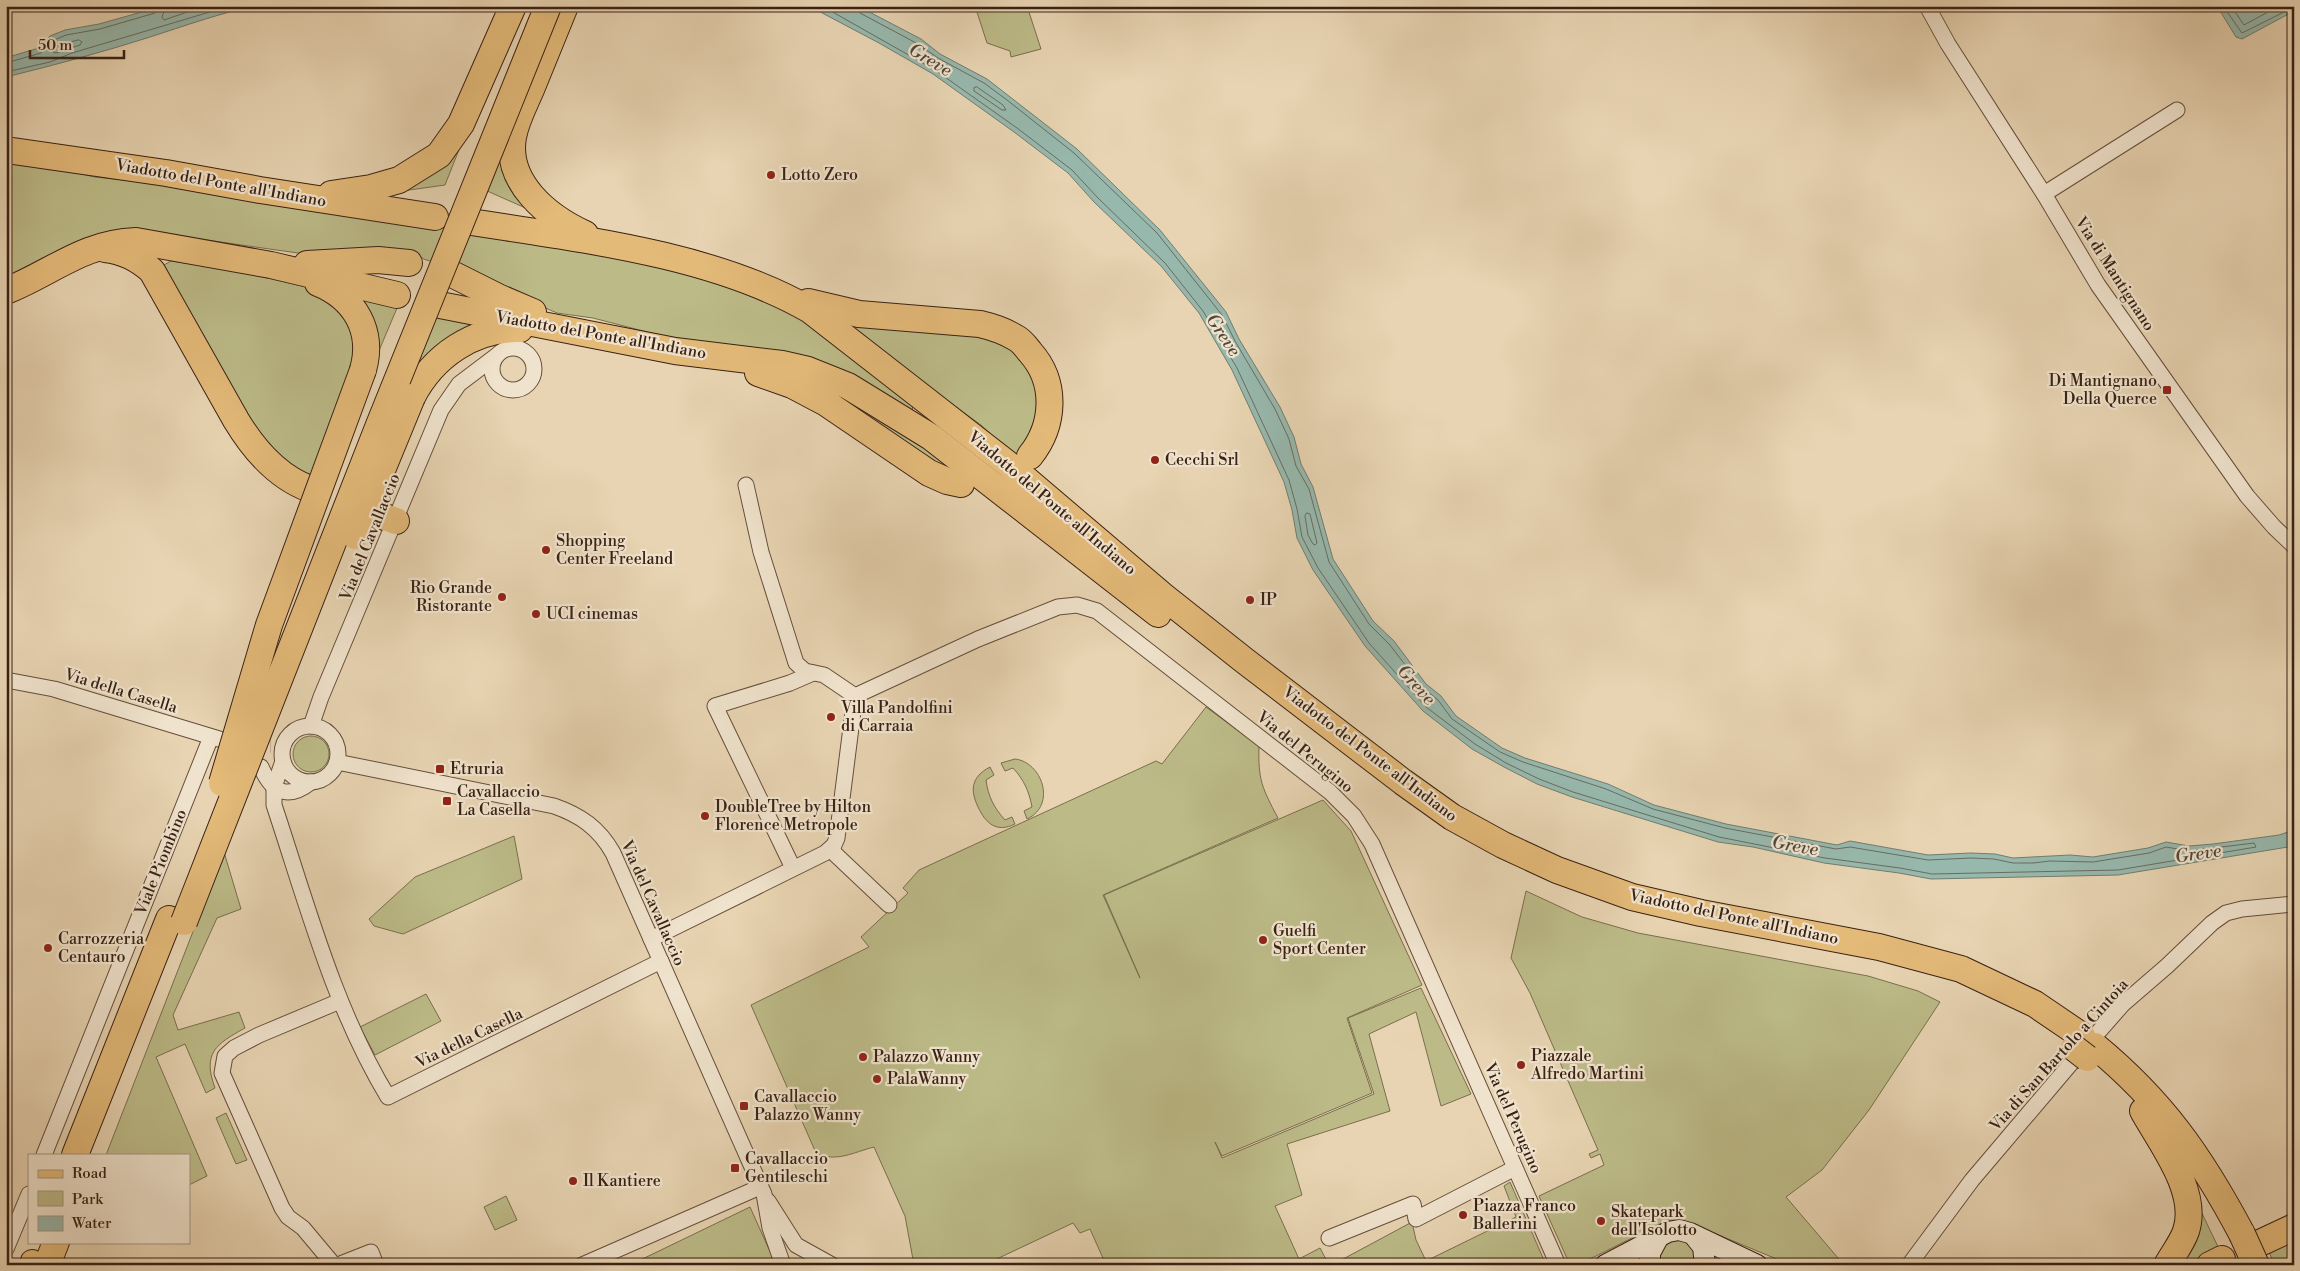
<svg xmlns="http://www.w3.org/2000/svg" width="2300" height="1271" font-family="'Libre Bodoni',serif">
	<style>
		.green { fill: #bcbb88; stroke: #7a6e4e }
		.water { fill: #97b8ad; stroke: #717c70 }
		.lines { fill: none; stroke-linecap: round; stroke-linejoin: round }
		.shore { stroke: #686c60; stroke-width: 1 }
		.street-tunnel { stroke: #c5b092; stroke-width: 15; stroke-dasharray: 15 8; stroke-linecap: butt }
		.street-casing { stroke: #654e3c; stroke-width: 17 }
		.secondary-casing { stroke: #392114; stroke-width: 22 }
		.primary-casing { stroke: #392114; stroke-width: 24 }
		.highway-casing { stroke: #392114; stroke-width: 28 }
		.street { stroke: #f0e3cd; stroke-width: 15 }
		.secondary { stroke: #f0e3cd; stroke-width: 20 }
		.primary { stroke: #e4ba79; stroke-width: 22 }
		.highway { stroke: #e4ba79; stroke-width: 26 }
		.highway-bridge-casing { stroke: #392114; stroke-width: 28; stroke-linecap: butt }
		.highway-bridge { stroke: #e4ba79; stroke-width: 26 }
		.poi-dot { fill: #8f2418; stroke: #f0e3cd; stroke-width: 2 }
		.labels { text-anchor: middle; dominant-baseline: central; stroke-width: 4.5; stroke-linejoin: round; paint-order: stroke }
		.poi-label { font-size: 16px; fill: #392114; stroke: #f0e3cd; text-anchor: start }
		.street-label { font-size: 16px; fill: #392114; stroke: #f0e3cd }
		.water-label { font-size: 18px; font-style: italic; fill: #50473a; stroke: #f0e3cd }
	</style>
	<rect width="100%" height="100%" fill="#e8d4b2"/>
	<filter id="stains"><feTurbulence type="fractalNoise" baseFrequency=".004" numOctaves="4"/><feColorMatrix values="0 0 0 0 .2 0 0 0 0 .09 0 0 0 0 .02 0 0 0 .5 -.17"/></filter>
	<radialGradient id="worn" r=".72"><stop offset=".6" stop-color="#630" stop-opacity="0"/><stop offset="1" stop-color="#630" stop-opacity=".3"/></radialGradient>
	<!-- green -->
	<g class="green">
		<path d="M975 6H1027L1041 49 1011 57 1010 51 987 43Z"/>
		<path d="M468 127 445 185 381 194Z"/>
		<path d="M508 134 539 214 485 190Z"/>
		<path d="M6 160 45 166 95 177 208 189 539 241 674 269 783 304 915 398 911 415 736 355 593 318 557 313 452 268 414 256 333 258 171 235 6 284Z"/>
		<path d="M171 261 228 269 315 289 335 299 359 346 315 481 261 443 162 266Z"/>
		<path d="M344 289 400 301 375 360Z"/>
		<path d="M438 310 494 322 411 380Z"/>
		<path d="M828 315 974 333 1007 343 1031 368 1042 411 1016 458 981 425Z"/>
		<path d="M825 385 966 474 940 470Z"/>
		<path d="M1206 707 1259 746C1258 780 1262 788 1278 818L1103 895 1140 978 1104 895 1323 800 1351 831 1422 985 1347 1018 1372 1093 1222 1156 1215 1142 1222 1158 1374 1094 1348 1018 1421 988 1471 1094 1441 1106 1416 1012 1369 1034 1390 1111 1287 1144 1302 1195 1275 1206 1299 1259 1320 1248 1329 1265H1106L1090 1229 1080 1233 1073 1223 984 1265H914L905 1216 874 1147C854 1152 836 1163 816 1153L751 1005 869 947 861 937 908 893 903 888 919 870 1156 761 1162 764Z"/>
		<circle cx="311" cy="754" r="18"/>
		<path d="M1015 759C1042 762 1057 805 1027 819L1024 811 1032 807C1029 791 1024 780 1013 768L1005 771 1001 763Z"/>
		<path d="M990 767 994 775 986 780C988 796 994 808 1005 820L1012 817 1015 824C997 833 986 824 978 807 970 790 971 777 990 767Z"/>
		<path d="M514 836 522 879 403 934 374 926 369 919 415 877Z"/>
		<path d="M224 852 241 909 217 918 173 1015 178 1030 239 1012 245 1028C216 1044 202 1053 215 1088L206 1093 185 1044 156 1057 207 1176 189 1185V1155H106Z"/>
		<path d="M1526 891 1582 917 1638 933 1868 976 1918 991 1940 1002 1869 1110 1822 1170 1786 1197 1844 1265H1791L1685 1221 1668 1220 1578 1265H1570L1539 1196 1604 1165 1600 1154 1591 1158 1589 1154 1598 1150 1530 993 1511 958Z"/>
		<path d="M426 994 441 1021 375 1055 360 1027Z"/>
		<path d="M226 1113 247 1160 236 1164 216 1118Z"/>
		<path d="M1510 1182 1546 1265H1332L1412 1222 1416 1240 1426 1261 1516 1217 1504 1186Z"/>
		<path d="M506 1196 517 1220 495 1230 484 1207Z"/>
		<path d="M2198 1205 2221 1253 2196 1265H2174Z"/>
		<path d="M750 1207 776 1265H630Z"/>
		<path d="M2294 1235V1265H2275L2267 1248Z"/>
		<path d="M1668 1239H1683C1692 1247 1697 1252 1694 1265H1657V1249Z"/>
	</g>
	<!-- water -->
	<g class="water">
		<path d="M163 6H253C218 14 184 26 150 37 103 52 55 65 6 77V56H12L39 48 50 36 65 30 99 24Z"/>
		<path d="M809 6H858L921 39 940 54 987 79 1077 149 1160 230 1226 312 1239 339 1280 407 1294 437 1301 464 1313 487 1333 559 1373 621 1394 641 1426 684 1441 696 1456 716 1502 748 1525 758 1608 784 1654 805 1726 824 1837 845 1850 841 1928 855 1971 853 1995 854 2013 858 2070 855 2093 857 2148 848 2166 842 2189 846 2213 844 2279 835 2294 830V846L2118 875 1931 879 1899 873 1824 863 1753 847 1718 842 1572 797 1537 784 1504 767 1472 749 1423 711 1365 646 1313 570 1297 538 1292 510 1284 482 1232 370 1199 313 1161 266 1094 202 1068 173 1014 132 933 74 879 43Z"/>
		<path d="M2217 6H2294V11L2242 39 2236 37Z"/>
	</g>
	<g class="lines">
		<!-- shore -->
		<g class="shore">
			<path d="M166 6 162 17 164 20 205 6"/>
			<path d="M822 6 935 70 1017 128 1072 170 1098 198 1165 263 1203 311 1237 368 1289 480 1297 509 1302 537 1318 568 1369 643 1426 707 1475 744 1506 763 1539 779 1573 792 1719 837 1825 858 1900 868 1932 874 2118 870 2256 847 2254 843 2189 851 2166 847 2149 853 2093 862 2050 861 2033 863H2013L1994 859 1971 858 1928 860 1850 847 1836 849 1725 828 1653 809 1606 789 1523 762 1500 752 1452 719 1438 700 1422 687 1390 645 1369 624 1329 562 1309 489 1296 466 1289 439 1275 409 1235 341 1222 315 1157 233 1074 153 1007 100 984 83 938 58 918 44 860 13 857 6"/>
			<path d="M2223 6 2242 33 2294 7"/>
			<path d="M2231 6 2244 25 2279 6"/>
			<path d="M79 40 82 42 80 45 56 53 53 52 57 46Z"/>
			<path d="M6 61H13L41 53 52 41 66 35 100 29 155 13 159 6"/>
			<path d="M6 72 50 62 72 53 230 6"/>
			<path d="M977 87 1003 105 1006 110H1002L974 91V88Z"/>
			<path d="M1307 513 1310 514 1317 543 1315 545 1313 544 1308 535 1305 516Z"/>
		</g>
		<!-- street-tunnel -->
		<path class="street-tunnel" d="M247 745H271"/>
		<defs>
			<g id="street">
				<path d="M1927 6 1948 44 2044 194 2098 285 2247 496 2274 527 2294 546"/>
				<path d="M2044 194 2177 110"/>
				<circle cx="513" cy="369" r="21"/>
				<path d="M746 485 761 552 796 663 805 671 824 675 855 696"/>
				<path d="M6 680 54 689 219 739"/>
				<path d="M855 696 978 639 1058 607 1077 605 1097 611 1330 792 1354 816 1372 844 1558 1265"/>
				<path d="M311 726 321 697 441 410 459 384 496 356"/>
				<circle cx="310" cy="754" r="28"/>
				<path d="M283 761 274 787V805C307 904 334 1008 388 1097L661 961"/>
				<path d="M337 762 554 806C580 815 599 828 613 853L764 1194 770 1228 783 1265"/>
				<path d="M261 767C272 793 288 800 311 782"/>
				<path d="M832 848 835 854 889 905"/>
				<path d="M793 868 715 706 790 683 813 673"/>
				<path d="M651 939 825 853 834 845 837 838 855 696"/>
				<path d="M44 1155 211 737"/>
				<path d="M768 1201 796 1245 832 1265"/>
				<path d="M1329 1238 1413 1204 1416 1219 1515 1168"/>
				<path d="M6 1249 29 1194"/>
				<path d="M334 1265 303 1228 288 1217 282 1208 222 1073 225 1056 234 1048 259 1035 340 1001"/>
				<path d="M338 1265 371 1252 376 1265"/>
				<path d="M582 1265 760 1187"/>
				<path d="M1909 1265 1972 1180 2073 1061 2123 1004 2167 966 2212 923 2226 913 2242 909 2294 904"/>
			</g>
			<g id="secondary">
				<path d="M1695 1237 1703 1247 1705 1265"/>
				<path d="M1605 1265 1668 1232 1679 1230 1690 1233 1757 1265"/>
				<path d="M1650 1265V1253L1658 1238"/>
			</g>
			<path id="primary" d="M31 1265 32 1261"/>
			<g id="highway">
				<path d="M565 6C554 33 543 60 532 87 525 104 516 120 513 137 505 183 548 217 585 234"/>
				<path d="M6 150 166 173 260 190 435 217"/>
				<path d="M331 194 371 188 399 180 439 155 461 124 513 6"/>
				<path d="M471 222C580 239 713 254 810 310L1009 465 1163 596 1245 661 1403 782 1452 817 1503 845 1557 870 1632 897 1701 913 1879 947 1961 969 2035 1004 2082 1036"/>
				<path d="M105 249C124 251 138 258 152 271L236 420C254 450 277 477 310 489"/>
				<path d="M307 264 378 260 409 263"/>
				<path d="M454 275 498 297 533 312"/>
				<path d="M318 283C355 298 374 331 363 370"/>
				<path d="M6 291C53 272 83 243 136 241L271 265 397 295"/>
				<path d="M808 302 859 314 980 324C993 327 1005 331 1016 338 1022 341 1026 347 1030 352 1057 382 1055 425 1030 456"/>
				<path d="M440 305 675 351 782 364 808 370 848 386 931 437 1158 614"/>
				<path d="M758 373 792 385 826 403 929 473 947 481 961 484"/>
				<path d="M412 397C433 356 474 328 520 329"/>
				<path d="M371 512 396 521"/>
				<path d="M2095 1046C2163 1102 2201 1157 2242 1234"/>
				<path d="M2143 1111C2162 1145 2199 1192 2186 1231 2182 1243 2173 1254 2167 1265"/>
				<path d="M75 1155 169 919"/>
				<path d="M2262 1242 2294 1227"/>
				<path d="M47 1265 56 1242"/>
				<path d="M2210 1265 2222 1259"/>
			</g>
		</defs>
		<!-- street casing -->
		<use href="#street" class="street-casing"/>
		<!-- secondary casing -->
		<use href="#secondary" class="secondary-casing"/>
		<!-- primary casing -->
		<use href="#primary" class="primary-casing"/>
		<!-- highway casing -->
		<use href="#highway" class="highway-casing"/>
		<!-- street -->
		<use href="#street" class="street"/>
		<!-- secondary -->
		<use href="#secondary" class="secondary"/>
		<!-- primary -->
		<use href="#primary" class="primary"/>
		<!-- highway -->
		<use href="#highway" class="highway"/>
		<defs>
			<g id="highway-bridge">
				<path d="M355 536 412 397"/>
				<path d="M222 783 269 625 363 370"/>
				<path d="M184 922 379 425 548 6"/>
				<path d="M2074 1048 2087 1058"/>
				<path d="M2242 1234 2256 1265"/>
			</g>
		</defs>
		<!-- highway-bridge casing -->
		<use href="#highway-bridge" class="highway-bridge-casing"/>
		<!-- highway-bridge -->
		<use href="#highway-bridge" class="highway-bridge"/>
	</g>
	<!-- markers -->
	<g class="poi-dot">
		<circle cx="771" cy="175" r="5"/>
		<rect x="2162" y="385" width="10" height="10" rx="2.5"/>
		<circle cx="1155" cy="460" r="5"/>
		<circle cx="546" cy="550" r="5"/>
		<circle cx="502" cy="597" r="5"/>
		<circle cx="1250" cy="600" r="5"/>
		<circle cx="536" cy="614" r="5"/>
		<circle cx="831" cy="717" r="5"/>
		<rect x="435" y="764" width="10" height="10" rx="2.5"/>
		<rect x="442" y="796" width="10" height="10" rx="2.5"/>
		<circle cx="705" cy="816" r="5"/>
		<circle cx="1263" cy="940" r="5"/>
		<circle cx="48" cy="948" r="5"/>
		<circle cx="863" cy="1057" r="5"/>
		<circle cx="1521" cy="1065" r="5"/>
		<circle cx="877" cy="1079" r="5"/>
		<rect x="739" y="1101" width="10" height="10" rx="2.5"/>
		<rect x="730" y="1163" width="10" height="10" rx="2.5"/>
		<circle cx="573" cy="1181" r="5"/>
		<circle cx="1463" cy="1215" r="5"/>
		<circle cx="1601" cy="1221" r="5"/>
	</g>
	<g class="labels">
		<!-- poi labels -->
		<g class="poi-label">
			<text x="781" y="175">Lotto Zero</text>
			<text x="2157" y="381" text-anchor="end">Di Mantignano<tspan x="2157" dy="18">Della Querce</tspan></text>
			<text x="1165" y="460">Cecchi Srl</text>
			<text x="556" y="541">Shopping<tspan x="556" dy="18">Center Freeland</tspan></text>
			<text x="492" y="588" text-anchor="end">Rio Grande<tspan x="492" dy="18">Ristorante</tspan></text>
			<text x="1260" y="600">IP</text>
			<text x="546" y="614">UCI cinemas</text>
			<text x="841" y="708">Villa Pandolfini<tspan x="841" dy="18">di Carraia</tspan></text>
			<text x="450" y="769">Etruria</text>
			<text x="457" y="792">Cavallaccio<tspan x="457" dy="18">La Casella</tspan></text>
			<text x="715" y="807">DoubleTree by Hilton<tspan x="715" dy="18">Florence Metropole</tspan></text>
			<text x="1273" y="931">Guelfi<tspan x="1273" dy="18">Sport Center</tspan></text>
			<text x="58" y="939">Carrozzeria<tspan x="58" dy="18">Centauro</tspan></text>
			<text x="1531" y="1056">Piazzale<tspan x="1531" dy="18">Alfredo Martini</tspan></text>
			<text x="873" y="1057">Palazzo Wanny</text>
			<text x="887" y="1079">PalaWanny</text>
			<text x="754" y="1097">Cavallaccio<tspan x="754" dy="18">Palazzo Wanny</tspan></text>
			<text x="745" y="1159">Cavallaccio<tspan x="745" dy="18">Gentileschi</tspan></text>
			<text x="583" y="1181">Il Kantiere</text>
			<text x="1473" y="1206">Piazza Franco<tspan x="1473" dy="18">Ballerini</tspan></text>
			<text x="1611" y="1212">Skatepark<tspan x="1611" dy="18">dell'Isolotto</tspan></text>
		</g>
		<!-- street labels -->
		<g class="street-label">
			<text transform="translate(221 183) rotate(10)">Viadotto del Ponte all'Indiano</text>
			<text transform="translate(2115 274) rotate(57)">Via di Mantignano</text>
			<text transform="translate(601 335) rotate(10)">Viadotto del Ponte all'Indiano</text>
			<text transform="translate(1052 503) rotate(40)">Viadotto del Ponte all'Indiano</text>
			<text transform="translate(370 537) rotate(-68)">Via del Cavallaccio</text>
			<text transform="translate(121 691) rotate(17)">Via della Casella</text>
			<text transform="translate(1305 752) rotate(39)">Via del Perugino</text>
			<text transform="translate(1370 754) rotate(37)">Viadotto del Ponte all'Indiano</text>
			<text transform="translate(161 862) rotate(-68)">Viale Piombino</text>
			<text transform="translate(653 903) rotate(66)">Via del Cavallaccio</text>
			<text transform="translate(1734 917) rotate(12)">Viadotto del Ponte all'Indiano</text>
			<text transform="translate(469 1038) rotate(-26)">Via della Casella</text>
			<text transform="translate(2059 1055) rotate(-48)">Via di San Bartolo a Cintoia</text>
			<text transform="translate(1513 1118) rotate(66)">Via del Perugino</text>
		</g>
		<!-- water labels -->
		<g class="water-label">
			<text transform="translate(930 60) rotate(31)">Greve</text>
			<text transform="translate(1223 335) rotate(56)">Greve</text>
			<text transform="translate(1416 685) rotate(48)">Greve</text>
			<text transform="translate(1795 846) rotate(10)">Greve</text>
			<text transform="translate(2198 854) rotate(-8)">Greve</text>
		</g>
	</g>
	<!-- margin -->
	<rect width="2300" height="1271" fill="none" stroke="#e8d4b2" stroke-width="25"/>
	<rect x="8" y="8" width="2285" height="1256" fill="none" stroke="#392114" stroke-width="2.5"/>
	<rect x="12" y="12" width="2275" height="1246" fill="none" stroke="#392114"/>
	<!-- legend -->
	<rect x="28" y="1154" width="162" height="90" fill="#f0e3cd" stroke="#a79583"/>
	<rect x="38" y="1170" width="25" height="8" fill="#e4ba79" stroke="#a79583"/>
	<text x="72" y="1178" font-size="15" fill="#392114">Road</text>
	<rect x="38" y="1191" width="25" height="15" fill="#bcbb88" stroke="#a79583"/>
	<text x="72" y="1204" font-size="15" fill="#392114">Park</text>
	<rect x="38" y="1216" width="25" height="15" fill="#97b8ad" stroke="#a79583"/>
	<text x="72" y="1228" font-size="15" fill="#392114">Water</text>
	<!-- scale -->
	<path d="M30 50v8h94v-8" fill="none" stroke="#392114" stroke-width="2.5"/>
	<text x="38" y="50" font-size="15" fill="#392114" stroke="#f0e3cd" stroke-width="4" paint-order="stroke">50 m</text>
	<rect width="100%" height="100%" filter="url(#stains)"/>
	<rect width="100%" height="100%" fill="url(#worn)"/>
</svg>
